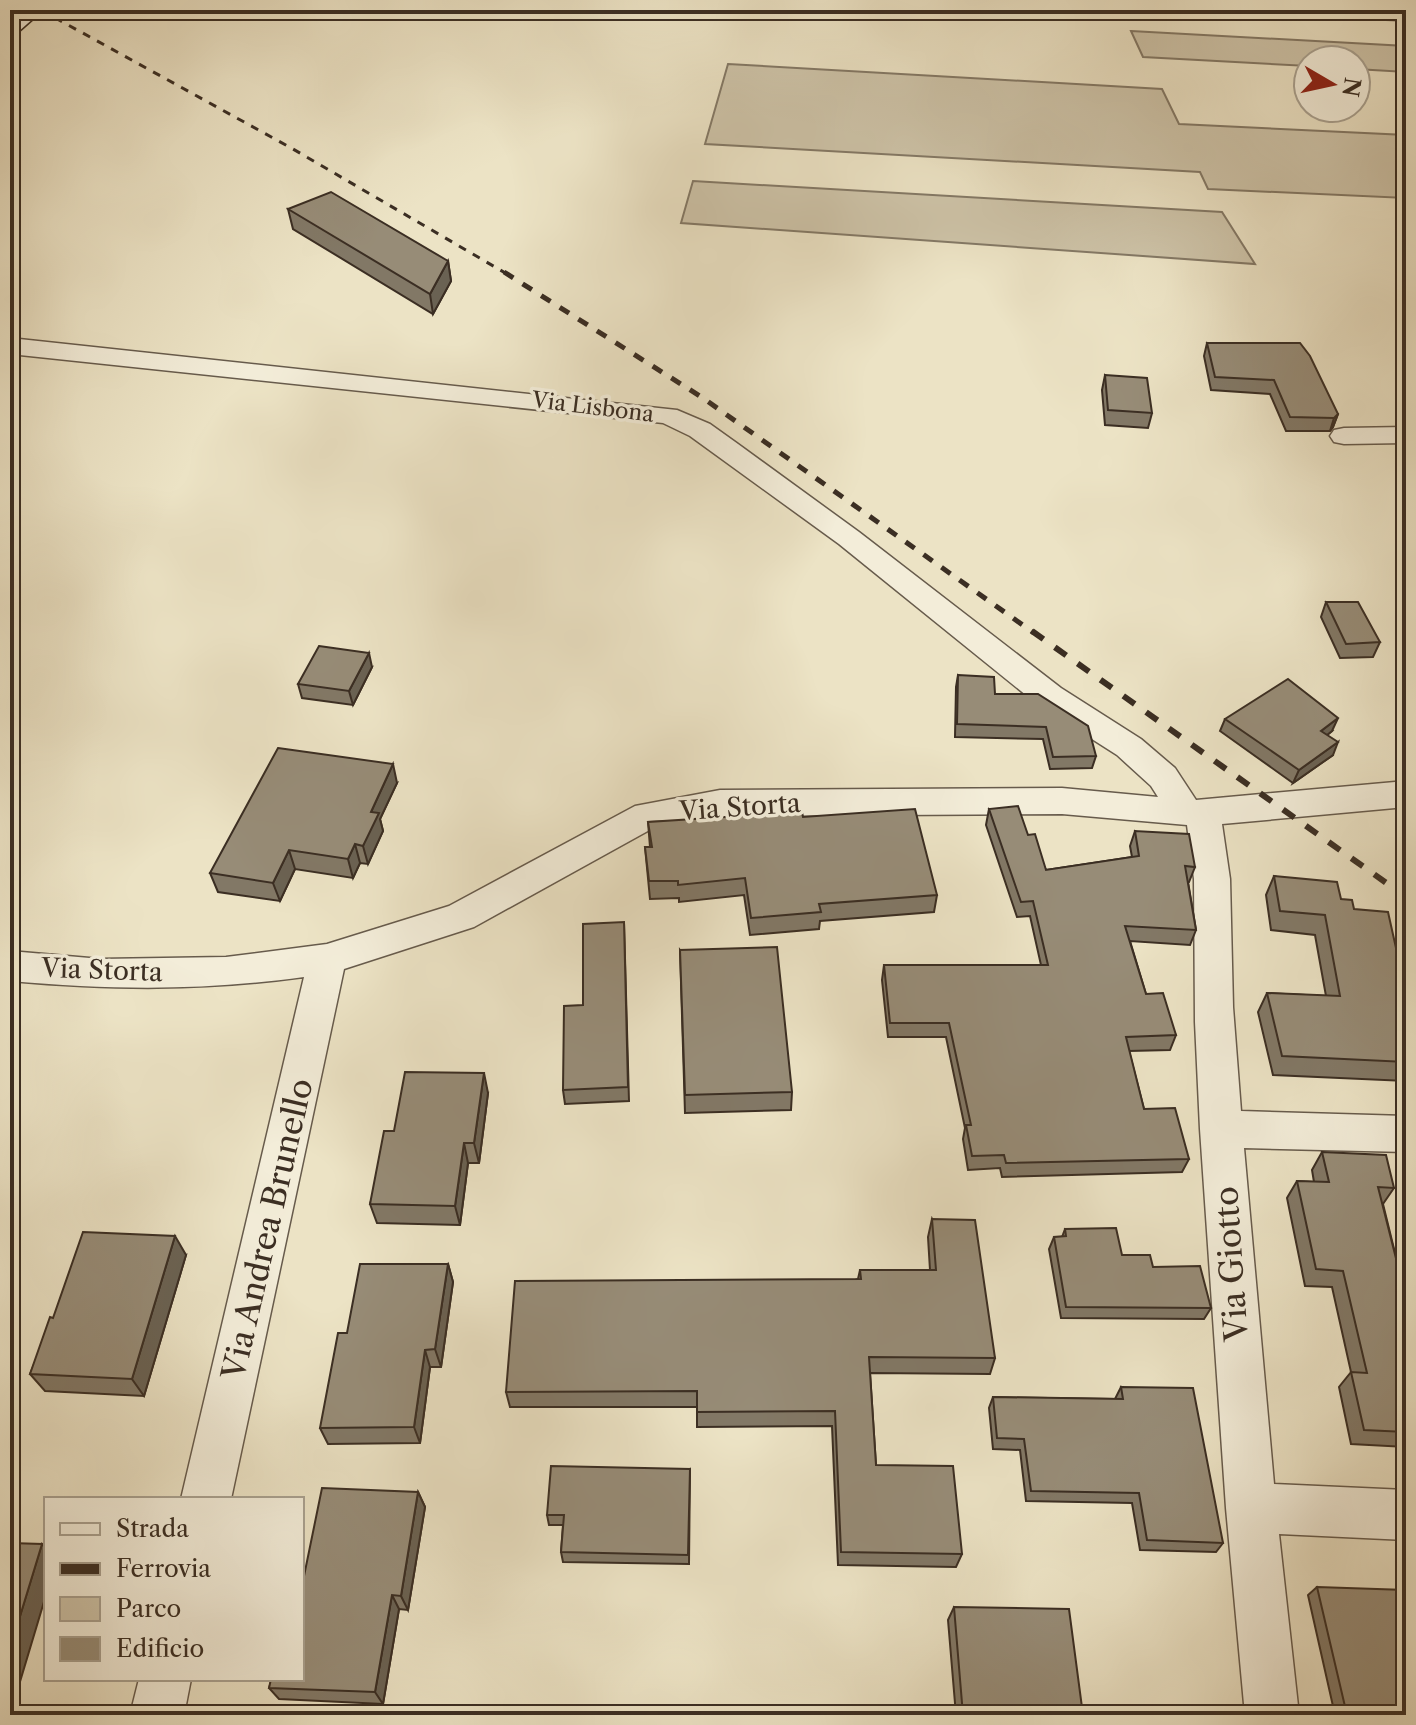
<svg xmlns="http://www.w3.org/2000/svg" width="1416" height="1725" font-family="'Libre Caslon Text',serif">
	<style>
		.green { fill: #cec4a9; stroke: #847966; stroke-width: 2 }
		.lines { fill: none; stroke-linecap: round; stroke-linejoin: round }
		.street-casing { stroke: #675b4c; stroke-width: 3 }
		.secondary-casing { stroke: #3b2e23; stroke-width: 3 }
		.street { fill: #f3edd9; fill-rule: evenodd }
		.secondary { fill: #f3edd9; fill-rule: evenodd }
		.rail-far2 { stroke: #3b2e23; stroke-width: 3; stroke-dasharray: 8 8; stroke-linecap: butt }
		.rail-far1 { stroke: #3b2e23; stroke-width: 5; stroke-dasharray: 11 11; stroke-linecap: butt }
		.rail { stroke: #3b2e23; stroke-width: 6; stroke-dasharray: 14 14; stroke-linecap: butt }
		.wall { fill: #827866; stroke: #3b2e23; stroke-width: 2 }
		.shaded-wall { fill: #6a6253; stroke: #3b2e23; stroke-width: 2 }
		.building { fill: #978c77; stroke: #3b2e23; stroke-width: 2 }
		.labels { text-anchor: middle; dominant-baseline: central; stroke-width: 7; stroke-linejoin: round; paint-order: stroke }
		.far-street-label { font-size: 22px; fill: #3b2e23; stroke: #f3edd9 }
		.street-label { font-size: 26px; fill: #3b2e23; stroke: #f3edd9 }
		.near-street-label { font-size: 32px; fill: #3b2e23; stroke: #f3edd9 }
	</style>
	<rect width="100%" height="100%" fill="#ece3c5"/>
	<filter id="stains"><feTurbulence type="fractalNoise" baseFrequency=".0025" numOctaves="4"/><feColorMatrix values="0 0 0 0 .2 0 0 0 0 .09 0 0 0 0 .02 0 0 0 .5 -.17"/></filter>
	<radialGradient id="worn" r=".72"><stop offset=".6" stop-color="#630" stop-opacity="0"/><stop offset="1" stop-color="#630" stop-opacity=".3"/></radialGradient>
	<!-- green -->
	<g class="green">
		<path d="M1178 10H1406V21Z"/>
		<path d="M1131 31 1406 46V72L1356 69V60H1308V66L1143 57Z"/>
		<path d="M728 64 1162 89 1179 124 1406 135V198L1208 189 1200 172 705 144Z"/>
		<path d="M693 181 1222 212 1255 264 681 223Z"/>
	</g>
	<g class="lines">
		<defs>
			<g id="street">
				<path d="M10 338 677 410 710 424 738 444 859 532 1061 688 1141 739 1175 768 1196 800 1406 781V807L1222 824 1230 879 1233 1007 1241 1111 1406 1116V1152L1244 1148 1274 1484 1406 1490V1540L1279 1534 1299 1715H1245L1226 1508 1200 1129 1195 1022 1194 879 1187 825 1062 814 720 816 655 827 474 927 344 969 231 1499H181L304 977C201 991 113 990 10 981V951L101 959 226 957 327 944 449 906 635 806 720 790 1062 788 1158 797 1151 786 1117 755 1037 704 839 544 690 436 663 423 10 354Z"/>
				<path d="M1406 427V443L1344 444 1334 442 1330 436 1334 430 1344 428Z"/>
				<path d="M139 1679H191L184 1715H130Z"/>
			</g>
			<path id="secondary" d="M18 10H43L18 32 10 34V16Z"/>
		</defs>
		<!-- street casing -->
		<use href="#street" class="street-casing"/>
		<!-- secondary casing -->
		<use href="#secondary" class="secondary-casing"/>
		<!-- street -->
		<use href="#street" class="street"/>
		<!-- secondary -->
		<use href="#secondary" class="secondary"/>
		<!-- rail-far2 -->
		<path class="rail-far2" d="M41 10 293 149 507 274"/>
		<!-- rail-far1 -->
		<path class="rail-far1" d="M504 272 703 398 1034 633"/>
		<!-- rail -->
		<path class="rail" d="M1032 631 1406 897"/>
	</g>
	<!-- wall -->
	<g class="wall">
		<path d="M288 209 448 261 451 281 433 314 293 229Z"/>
		<path d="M1207 343 1338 414 1333 427 1330 431H1286L1270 394 1211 390 1204 356Z"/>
		<path d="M1105 375 1152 413 1148 428 1105 425 1102 390Z"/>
		<path d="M1406 590V614L1400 604Z"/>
		<path d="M1326 602 1380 642 1373 657 1340 658 1321 617Z"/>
		<path d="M372 667 353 705 302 698 298 684Z"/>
		<path d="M958 675 995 694 1096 756 1092 768 1050 769 1043 739 955 737 956 687Z"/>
		<path d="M1225 719 1332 731 1327 735 1333 755 1293 783 1220 731Z"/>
		<path d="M397 783 380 819 383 831 368 864 360 863 353 878 295 869 280 901 218 892 210 873Z"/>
		<path d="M989 809 1028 835 1046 870 1132 857 1130 846 1135 831 1195 867 1189 882H1188L1196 930 1190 945 1130 941 1146 994 1176 1035 1170 1050 1129 1051 1144 1109 1189 1159 1182 1172 1002 1177 1000 1168 968 1170 963 1139 965 1128 946 1037H888L882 980 884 965H1041L1030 916 1017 917 986 825Z"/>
		<path d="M803 817 937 895 934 912 820 921 819 929 750 935 744 895 679 902V898L650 899 645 847H650L648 822Z"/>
		<path d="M1274 876 1341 899 1354 909 1406 993V1081L1273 1075 1258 1012 1267 993 1326 996 1315 935 1271 930 1266 895Z"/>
		<path d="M624 922 629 1101 565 1104 563 1090Z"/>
		<path d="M680 950 792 1092 791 1110 685 1113Z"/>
		<path d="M488 1093 479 1163H468L460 1225 377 1223 370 1204 394 1131Z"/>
		<path d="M1322 1152 1394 1188 1383 1204 1406 1298V1447L1351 1444 1339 1387 1351 1372 1332 1287 1305 1286 1287 1198 1297 1181 1314 1182 1312 1170Z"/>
		<path d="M932 1219 995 1358 990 1374 870 1373 876 1465 962 1554 956 1567 838 1565 832 1426 697 1427V1407H510L506 1392 858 1279 860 1270H930L928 1237Z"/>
		<path d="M1065 1229 1122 1255 1153 1267 1211 1308 1204 1319 1061 1318 1049 1249 1054 1237H1062Z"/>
		<path d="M186 1255 144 1396 45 1391 30 1374 53 1318Z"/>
		<path d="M448 1264 453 1282 441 1367H430L420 1443 328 1444 320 1428Z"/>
		<path d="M1121 1387 1223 1543 1216 1552 1140 1550 1132 1503 1026 1501 1020 1450 993 1449 989 1408 993 1397 1115 1399Z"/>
		<path d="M690 1469 689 1564 563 1562 561 1552 563 1525H549L547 1515Z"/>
		<path d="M418 1492 425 1507 408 1610 399 1609 383 1704 279 1699 269 1688 303 1581Z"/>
		<path d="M1317 1587 1406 1715H1335L1308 1595Z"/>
		<path d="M954 1607 1083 1715H956L948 1620Z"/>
	</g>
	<!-- shaded-wall -->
	<g class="shaded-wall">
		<path d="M448 261 451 281 433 314 430 294Z"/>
		<path d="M1338 414 1333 427 1330 431 1334 418Z"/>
		<path d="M369 653 372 667 353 705 349 691Z"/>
		<path d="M1338 718 1332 731 1316 744 1321 731Z"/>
		<path d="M1338 742 1333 755 1293 783 1299 770Z"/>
		<path d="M393 764 397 783 380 819 383 831 368 864 363 846 371 812Z"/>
		<path d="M355 844 360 863 353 878 348 859Z"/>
		<path d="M289 850 295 869 280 901 273 883Z"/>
		<path d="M484 1073 488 1093 479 1163 474 1143Z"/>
		<path d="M464 1143 468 1163 460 1225 455 1206Z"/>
		<path d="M175 1236 186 1255 144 1396 132 1379Z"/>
		<path d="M448 1264 453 1282 441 1367 435 1349Z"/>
		<path d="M425 1350 430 1367 420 1443 414 1427Z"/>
		<path d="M418 1492 425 1507 408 1610 401 1596Z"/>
		<path d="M42 1544 46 1548V1595L10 1715V1649Z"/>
		<path d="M392 1595 399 1609 383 1704 375 1692Z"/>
	</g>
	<!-- building -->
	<g class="building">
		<path d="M331 192 448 261 430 294 288 209Z"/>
		<path d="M1207 343H1300L1310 356 1338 414 1334 418 1290 417 1274 380 1215 377Z"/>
		<path d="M1105 375 1147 378 1152 413 1108 410Z"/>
		<path d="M1326 602H1358L1380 642 1346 644Z"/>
		<path d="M319 646 369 653 349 691 298 684Z"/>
		<path d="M958 675 994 677 995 694H1038L1088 726 1096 756 1053 757 1046 727 957 724Z"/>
		<path d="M1288 679 1338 718 1321 731 1338 742 1299 770 1225 719Z"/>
		<path d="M278 748 393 764 371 812 379 813 363 846 355 844 348 859 289 850 273 883 210 873Z"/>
		<path d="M1018 806 1028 835 1035 834 1046 870 1139 856 1135 831 1189 834 1195 867 1185 866 1196 930 1125 926 1146 994 1163 993 1176 1035 1126 1037 1144 1109 1175 1108 1189 1159 1006 1163 1004 1155 972 1156 966 1125H971L949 1023H890L884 965H1048L1033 901 1021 902 989 809Z"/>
		<path d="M915 809 937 895 819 904 821 912 751 918 745 878 678 885V881H649L645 847H652L648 822 802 812 803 817Z"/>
		<path d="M1274 876 1337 882 1341 899 1352 900 1354 909 1388 912 1406 993V1062L1282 1056 1267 993 1340 996 1325 915 1280 911Z"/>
		<path d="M624 922 628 1087 563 1090 564 1006 583 1005V924Z"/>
		<path d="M777 947 792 1092 685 1095 680 950Z"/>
		<path d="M405 1072 484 1073 474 1143H464L455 1206 370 1204 384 1131H394Z"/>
		<path d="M1322 1152 1386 1155 1394 1188 1378 1187 1406 1298V1432L1364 1430 1351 1372 1367 1373 1343 1271 1316 1269 1297 1181 1329 1182Z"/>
		<path d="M932 1219 975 1220 995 1358 869 1357 876 1465 953 1466 962 1554 841 1552 835 1411 697 1412V1391L506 1392 515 1281 861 1279 860 1270H936Z"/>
		<path d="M1116 1228 1122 1255H1150L1153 1267 1200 1266 1211 1308 1066 1307 1054 1237 1066 1236 1065 1229Z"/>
		<path d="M83 1232 175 1236 132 1379 30 1374 50 1317 53 1318Z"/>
		<path d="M360 1264H448L435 1349 425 1350 414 1427 320 1428 338 1333H347Z"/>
		<path d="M1121 1387 1193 1388 1223 1543 1147 1540 1139 1493 1031 1491 1024 1439 997 1438 993 1397 1123 1399Z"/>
		<path d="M551 1466 690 1469 688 1555 561 1552 564 1515H547Z"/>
		<path d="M322 1488 418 1492 401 1596 392 1595 375 1692 269 1688 271 1679H302V1581H303Z"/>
		<path d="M10 1543 42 1544 10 1649Z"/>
		<path d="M1317 1587 1406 1590V1715H1347Z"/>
		<path d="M954 1607 1069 1609 1083 1715H963Z"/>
	</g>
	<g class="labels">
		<!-- far-street labels -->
		<g class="far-street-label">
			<text transform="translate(593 407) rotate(7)">Via Lisbona</text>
		</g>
		<!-- street labels -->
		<g class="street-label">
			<text transform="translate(740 807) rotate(-4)">Via Storta</text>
			<text transform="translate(102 970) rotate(2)">Via Storta</text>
		</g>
		<!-- near-street labels -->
		<g class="near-street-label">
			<text transform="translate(267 1229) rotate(-77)">Via Andrea Brunello</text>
			<text transform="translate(1231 1264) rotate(-94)">Via Giotto</text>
		</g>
	</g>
	<!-- margin -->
	<rect width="1416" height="1725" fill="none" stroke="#ece3c5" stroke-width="40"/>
	<rect x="12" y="12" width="1392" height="1701" fill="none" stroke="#3b2e23" stroke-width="4"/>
	<rect x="20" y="20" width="1376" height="1685" fill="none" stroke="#3b2e23" stroke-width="2"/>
	<!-- legend -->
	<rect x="44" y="1497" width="260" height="184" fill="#f3edd9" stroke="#a9a190" stroke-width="2"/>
	<rect x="60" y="1523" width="40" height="12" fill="#f3edd9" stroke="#a9a190" stroke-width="2"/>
	<text x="116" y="1537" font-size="24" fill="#3b2e23">Strada</text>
	<rect x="60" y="1563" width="40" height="12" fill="#3b2e23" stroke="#a9a190" stroke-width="2"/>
	<text x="116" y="1577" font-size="24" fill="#3b2e23">Ferrovia</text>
	<rect x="60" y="1597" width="40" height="24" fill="#cec4a9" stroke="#a9a190" stroke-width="2"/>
	<text x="116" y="1617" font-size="24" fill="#3b2e23">Parco</text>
	<rect x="60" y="1637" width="40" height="24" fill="#978c77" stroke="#a9a190" stroke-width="2"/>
	<text x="116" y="1657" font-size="24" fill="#3b2e23">Edificio</text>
	<!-- north arrow -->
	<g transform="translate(1332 84) rotate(99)"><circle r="38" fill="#f3edd9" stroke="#a9a190" stroke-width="2"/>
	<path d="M0-6L14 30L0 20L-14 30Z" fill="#8f2418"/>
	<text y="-12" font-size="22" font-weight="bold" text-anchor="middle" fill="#3b2e23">N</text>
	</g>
	<rect width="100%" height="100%" filter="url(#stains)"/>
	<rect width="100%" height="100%" fill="url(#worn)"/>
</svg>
